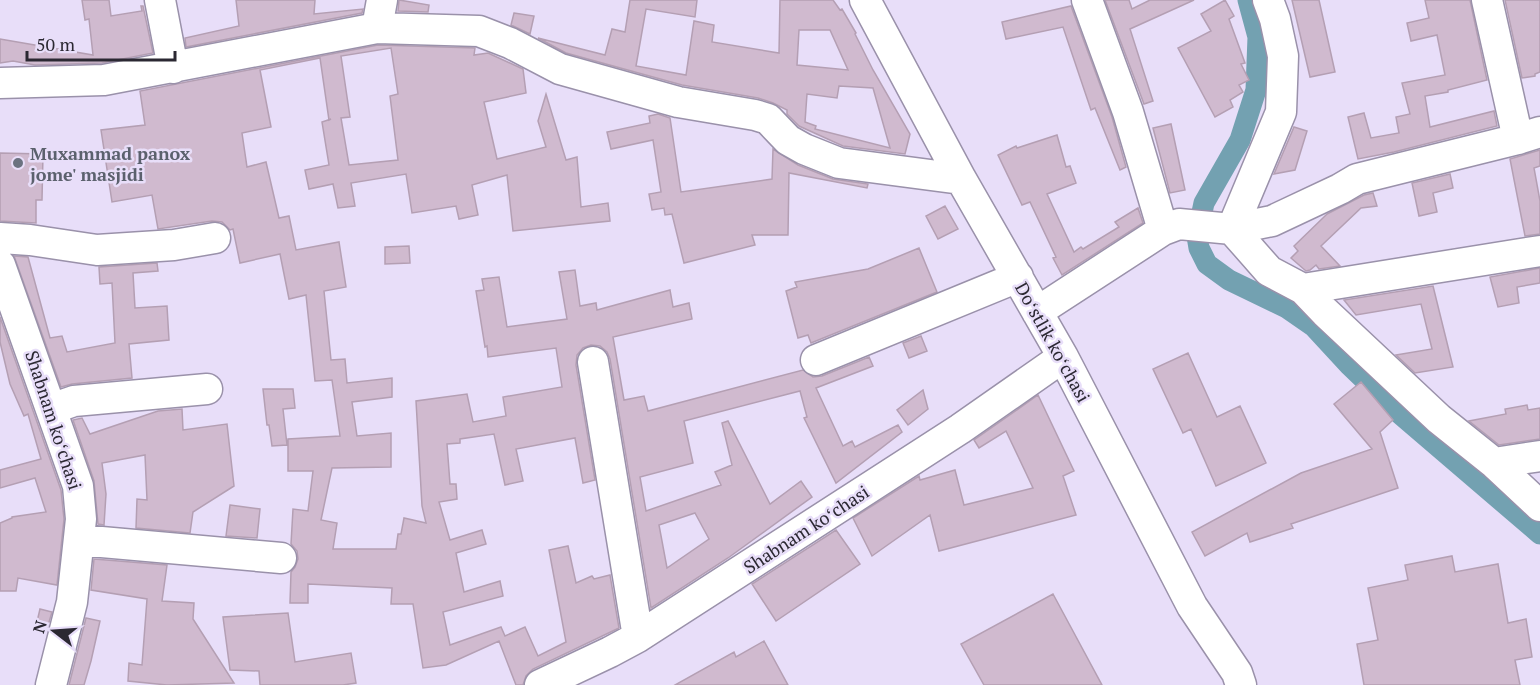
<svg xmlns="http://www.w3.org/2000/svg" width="1540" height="685" viewBox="0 0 1540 685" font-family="'PT Serif',serif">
<rect width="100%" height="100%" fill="#e8def9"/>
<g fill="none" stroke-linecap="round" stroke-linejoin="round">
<path stroke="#73a1b1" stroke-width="21" d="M1248,0L1258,37L1256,90L1240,140L1204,203L1197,236L1199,248L1207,264L1229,280L1287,308L1313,326L1349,365L1400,414L1540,534"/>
</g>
<path fill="#d0bacf" stroke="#b49fb3" stroke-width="1.5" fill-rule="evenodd" d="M82,0H109L111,16L142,11L141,6H143L153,53L102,63L35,65L13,61L0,63V39L93,55L89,19L85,20Z
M236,0H315L314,14L363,9L362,13L186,47L185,38L239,26Z
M399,0L429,5L428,12L398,11Z
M630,0H697L695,17L646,9L636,66L686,75L694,21L714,25L712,42L779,53L780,0H833L840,10L842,9L856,33L855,34L873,70L910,134L905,154L843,146L799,126L787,114V110L773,103L758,98L682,85L566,53L538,38L605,55L612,29L625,32ZM799,30H830L848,70L797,65ZM839,86L873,88L890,148L815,129L816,126L805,122L807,94L837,98Z
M1105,0H1129L1132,9L1150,0H1194L1130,29L1153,101L1144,104Z
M1225,0L1234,16L1229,19L1245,63L1241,64L1249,80L1239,85L1243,92L1230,100L1233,107L1215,117L1178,48L1211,31L1201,14Z
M1292,0H1319L1335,72L1310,77Z
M1425,0H1470L1487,80L1448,90V92L1425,96L1430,127L1494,111L1497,126L1394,152L1358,159L1348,117L1364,113L1371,138L1399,133L1396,117L1410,114L1402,83L1445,75L1437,35L1411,41L1407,23L1429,18Z
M1505,0H1540V72L1535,74V76L1522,78Z
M1071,6L1112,117L1126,167L1120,170L1095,108L1091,110L1063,27L1006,39L1002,22Z
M514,13L534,16L530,34L511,25Z
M378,45L475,48L474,55L488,53L523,69L526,93L484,102L497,159L546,147L538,121L546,94L566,160L577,157L581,207L608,203L610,221L513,231L507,175L472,185L478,215L459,219L456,206L412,213L406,174L351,183L355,206L338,208L333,184L309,189L305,170L329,165L322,122L331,119L329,120L320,58L260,70L271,127L242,133L247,167L266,162L279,218L289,216L296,250L339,242L346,287L324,291L331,360L345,359L347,383L392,378V397L352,402L357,436L391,433V467L332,468L321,520L337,523L333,549H396L398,534H401L404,518L426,523L422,506L416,401L467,394L473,422L506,416L503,397L562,387L556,348L488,357L487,346L485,347L476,291L484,290L482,279L499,277L507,327L567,319L559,272L575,270L580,306L596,303L597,310L670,290L673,307L689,303L692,319L613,337L624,400L644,396L648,411L803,370L813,377L822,376L869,357L873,366L816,388L843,446L852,441L855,447L898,425L902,432L836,483L804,418L807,417L800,391L684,421L693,463L640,477L646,511L721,485L715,472L732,465L722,423L728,421L770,504L801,481L812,497L728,558L651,608L610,359L607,352L600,346L591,345L583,348L577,355L576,365L595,480L583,483L575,438L516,449L523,481L505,485L494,434L460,439V443L447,444L450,484H456L457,499L439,502L450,540L482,530L486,544L456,553L464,592L500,581L503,596L443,612L450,645L501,627L505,636L525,627L538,656L566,642L549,550L568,546L576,583L592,576L594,579L610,575L619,628L533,669L526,676L523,685H516L499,641L446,665L423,668L413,604H391L392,588L308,584V603H290L291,572L295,567L298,559L297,551L291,544L293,509L308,511L313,471H288V439L340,436L332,380L315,381L306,295L289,299L280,254L240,263L233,229L230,230L222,222L212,221L158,229L152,195L112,202L101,130L145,125L140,91ZM391,48L398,94L390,96L398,160L349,165L341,118L350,117L341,56ZM695,513L709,539L667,568L659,525Z
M658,114L670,118L681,192L772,179L773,149L798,165L833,179L868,184L867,188L789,173L788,235H752L755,245L684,263L672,214L665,215L664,208L652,210L649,194L661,192L653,140L611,149L607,132L650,123L649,116Z
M1171,124L1185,190L1170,193L1153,128Z
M1294,127L1307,131L1295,170L1274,174Z
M1057,135L1066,167L1070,166L1076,183L1047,194L1074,252L1081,247L1083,249L1119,227L1115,222L1138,208L1143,223L1062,275L1053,258L1056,257L1030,202L1022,205L998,155L1016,146L1017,148Z
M1540,150V166L1534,168L1540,201V234L1525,236L1510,159Z
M0,153L43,154L42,200H36V223L0,221Z
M1450,174L1453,188L1433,193L1437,212L1419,216L1412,183Z
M1373,193L1377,206L1361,208L1321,246L1340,266L1319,269L1316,265L1310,270L1306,271L1291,258L1298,251L1294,246L1327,214L1364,195Z
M945,206L958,229L938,239L926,216Z
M409,246L410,263L385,264V247Z
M919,248L937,292L811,343L808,335L798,338L786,291L797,287L795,282L868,269Z
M14,256L28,257L50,338L62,336L67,352L115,343L112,283L100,284L99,267L157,263L158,271L133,273L135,308L167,306L169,340L129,344L132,378L72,384L61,387Z
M1540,268V283L1517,287L1519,303L1498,307L1490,277Z
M1433,286L1453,367L1415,373L1396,355L1432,349L1421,304L1356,315L1344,300Z
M0,317L61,490L64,519L57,585L18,578L16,591H0V523L12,518V517L46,512L35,478L0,488V470L41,459L28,414L24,416L10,384L0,342Z
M921,336L927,351L909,358L903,343Z
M1188,353L1217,417L1240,406L1266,463L1216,486L1191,429L1183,433L1153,369Z
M1361,382L1393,420L1380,432L1398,488L1291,524L1293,528L1250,542L1247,533L1205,556L1192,532L1301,473L1372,449L1334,404Z
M263,389H293L295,408L283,409L287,445L272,446L269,425H267Z
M923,390L928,409L908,425L897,410Z
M1038,395L1074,471L1063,476L1076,515L939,551L930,515L872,556L853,518L919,476L920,480L955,470L964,505L1033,488L1006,431L979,448L974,440Z
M1527,405L1528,410L1540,408V439L1499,445L1469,421L1506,414L1505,409Z
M182,409L183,430L227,424L234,486L193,512L190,533L136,528L137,499L147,500L145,455L102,463L106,494L104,525L98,524L94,481L73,420L82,418L90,434L158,411Z
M230,505L260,509L257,538L226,536Z
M836,530L860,564L776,621L752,584Z
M1452,556L1455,572L1498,564L1508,623L1526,619L1532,657L1515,660L1520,685H1364L1357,644L1378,640L1368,588L1408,580L1405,565Z
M94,559L167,565L162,601L194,603L193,619L234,683L167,685L128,681L129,663L142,665L147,599L91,590Z
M1053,594L1102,685H984L961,644Z
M40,609L52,612L47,629L36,626Z
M288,613L295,662L351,653L356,683L343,685H260L259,671L230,670L223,617Z
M86,618L100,621L91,661L84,685H69Z
M764,641L788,685H675L734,652L736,657Z"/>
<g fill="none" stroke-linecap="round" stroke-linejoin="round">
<g stroke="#9a91aa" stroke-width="33">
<path id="minor" d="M160,0L173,68
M865,0L961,179L1063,357L1192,606L1237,673L1241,685
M1087,0L1128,112L1163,230
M1487,0L1518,139
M377,28L382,0
M0,83L104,80L377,28L479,31L510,43L560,69L678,102L755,115L768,119L788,140L804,149L839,163L961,179
M1232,229L1269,271L1303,289L1325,312L1439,419L1494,463L1540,506
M1232,229L1281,112L1283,56L1275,19L1268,0
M0,238L30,240L97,250L174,245L215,238
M0,265L78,486L81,519L72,602L51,685
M1303,289L1540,251
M1037,312L1163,230L1179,224L1232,229L1272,221L1340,189L1357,179L1518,139L1540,132
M816,360L1018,277
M593,362L638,637
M51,409L74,401L207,389
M1494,463L1540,456
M79,540L281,558
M540,685L610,652L638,637L960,429L1063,357"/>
</g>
<use href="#minor" stroke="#fff" stroke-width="30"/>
</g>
<circle fill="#6b7280" stroke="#e8def9" stroke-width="2" cx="18" cy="163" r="6"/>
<g text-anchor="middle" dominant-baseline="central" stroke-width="5" stroke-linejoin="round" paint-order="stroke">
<g font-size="18" font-weight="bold" fill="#5b616d" stroke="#e8def9" text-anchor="start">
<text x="30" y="153">Muxammad panox<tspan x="30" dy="21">jome' masjidi</tspan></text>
</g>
<g font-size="18" fill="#2b2832" stroke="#e8def9">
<text transform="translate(1053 342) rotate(61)">Doʻstlik koʻchasi</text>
<text transform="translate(54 420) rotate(72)">Shabnam koʻchasi</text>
<text transform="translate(806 529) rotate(-33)">Shabnam koʻchasi</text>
</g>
</g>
<g transform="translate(54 631) rotate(287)" stroke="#e8def9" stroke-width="4.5" paint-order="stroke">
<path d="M0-4.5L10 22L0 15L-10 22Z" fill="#2b2832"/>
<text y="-9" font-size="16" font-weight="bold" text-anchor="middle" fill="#2b2832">N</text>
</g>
<path d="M27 51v9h148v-9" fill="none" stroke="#2b2832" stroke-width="3"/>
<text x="36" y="51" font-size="18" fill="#2b2832" stroke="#e8def9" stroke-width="4.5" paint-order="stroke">50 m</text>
</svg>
